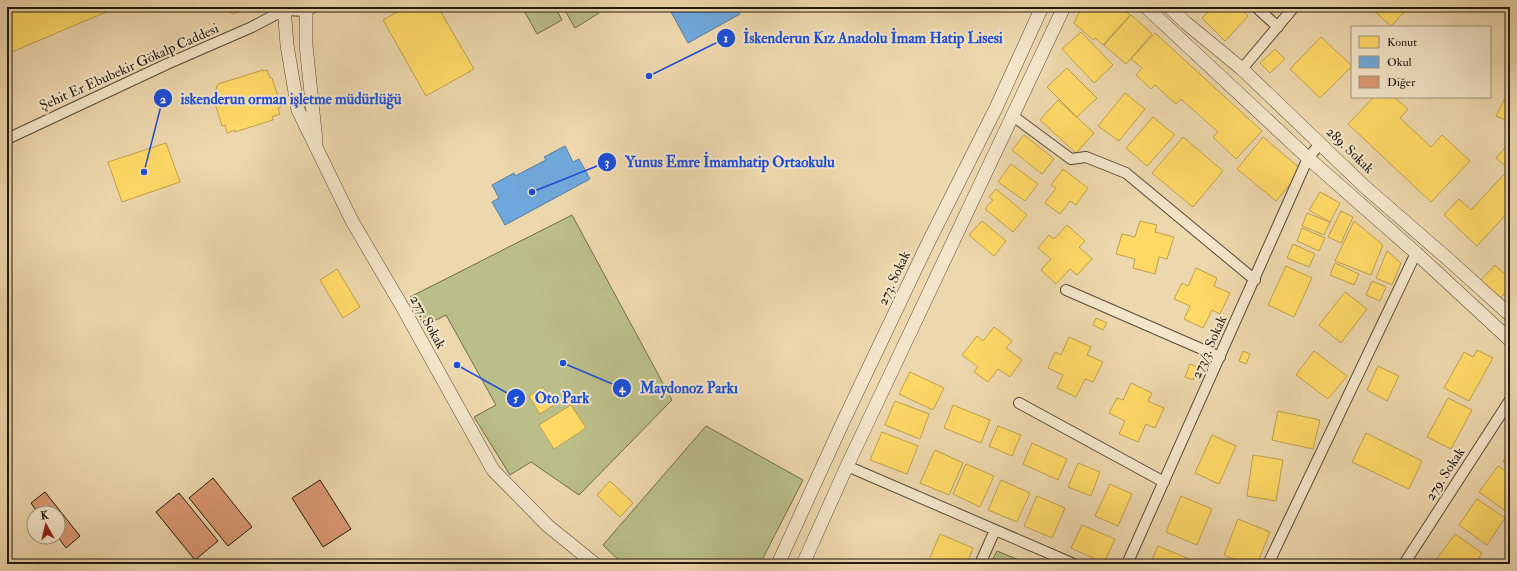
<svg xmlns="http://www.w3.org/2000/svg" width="1517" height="571" viewBox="0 0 1517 571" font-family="'IM FELL Double Pica',serif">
<rect width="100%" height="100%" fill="#edd7ac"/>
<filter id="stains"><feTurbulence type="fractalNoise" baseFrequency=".005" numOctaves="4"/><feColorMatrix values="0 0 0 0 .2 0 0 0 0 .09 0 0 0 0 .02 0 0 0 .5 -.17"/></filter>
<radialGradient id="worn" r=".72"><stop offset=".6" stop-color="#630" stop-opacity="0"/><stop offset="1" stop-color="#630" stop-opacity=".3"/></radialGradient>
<path fill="#babe88" stroke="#6e6c4c" d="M522,7H555L562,20L537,34Z
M563,7H596L599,13L575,28Z
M572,215L672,400L579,495L531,462L510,475L474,417L496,405L446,315L424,326L410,297Z
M706,426L803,480L760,564H623L603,545Z
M997,551L1029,564H990Z"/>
<path fill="#ffd966" stroke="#bda04c" d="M7,7H118L7,54Z
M229,7H250V8L232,14Z
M406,7H438L474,69L426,96L383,20Z
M1082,7H1121L1130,15L1103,45L1095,38L1093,40L1074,23Z
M1213,7H1239L1248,16L1225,41L1202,18Z
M1370,7H1409L1391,26Z
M1131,15L1152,34L1126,64L1104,45Z
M1081,32L1113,65L1094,83L1062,49Z
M1155,33L1262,131L1236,159L1213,137L1218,132L1181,99L1176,104L1155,85L1151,89L1136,75L1142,68L1131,59Z
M1321,37L1352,66L1320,98L1290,69Z
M1275,49L1285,59L1270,73L1260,63Z
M1067,68L1097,98L1077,117L1047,87Z
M263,70V71L267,70L270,78H272L281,107L278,108L280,114L272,117L273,120L235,132V130L227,133L225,125L222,126L213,97H216L215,92L218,84Z
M1510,88V122L1496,116Z
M1125,93L1145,109L1119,141L1098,126Z
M1374,97H1394L1408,109L1400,118L1431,147L1442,135L1470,161L1431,202L1348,124Z
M1058,100L1094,133L1076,153L1040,120Z
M1153,117L1175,135L1147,166L1126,148Z
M1024,135L1054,159L1042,174L1012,150Z
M1183,137L1223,171L1193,207L1152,173Z
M1263,137L1302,170L1276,201L1237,169Z
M1510,142V210L1477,246L1444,215L1459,199L1471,210L1509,169L1496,158Z
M166,143L180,182L122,202L108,162Z
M1011,164L1038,184L1025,201L998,182Z
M1063,169L1088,188L1076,205L1070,201L1060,214L1045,203L1056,188L1051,185Z
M996,189L1027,215L1013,232L985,209L993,200L989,197Z
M1320,192L1340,203L1330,222L1309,210Z
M1341,211L1353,217L1341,243L1328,237Z
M1307,213L1330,222L1324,235L1302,226Z
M982,221L1006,241L994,256L969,235Z
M1140,221L1157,225L1155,232L1174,237L1167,259L1159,257L1155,274L1133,268L1135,259L1116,254L1122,234L1135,237Z
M1354,221L1383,245L1371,275L1335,261Z
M1067,225L1085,241L1079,247L1092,259L1077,275L1070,269L1056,284L1041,270L1051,259L1038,248L1049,235L1054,239Z
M1302,228L1325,238L1319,251L1297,241Z
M1293,244L1315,254L1309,267L1287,258Z
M1387,251L1401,263L1392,285L1376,278Z
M1335,263L1359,274L1354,285L1330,275Z
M1495,265L1510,279V288L1500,298L1481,280Z
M1286,266L1312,278L1294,317L1268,305Z
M1196,268L1217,278L1214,286L1230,293L1220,314L1212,310L1203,328L1184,319L1190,306L1174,299L1182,283L1188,286Z
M337,269L360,307L343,318L320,280Z
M1372,281L1386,287L1380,301L1366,295Z
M1345,292L1367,309L1341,343L1319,325Z
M1096,318L1107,323L1103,330L1093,325Z
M994,327L1012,341L1006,348L1022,360L1010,377L998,369L988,382L974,372L978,367L962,355L977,336L983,341Z
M1069,337L1091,347L1087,355L1103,362L1093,382L1085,379L1076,397L1057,388L1063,375L1048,368L1055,352L1061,355Z
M1477,350L1493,358L1469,401L1444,388L1464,352L1473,357Z
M1243,351L1250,354L1246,364L1239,361Z
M1314,351L1347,376L1328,399L1296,375Z
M1190,364L1198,367L1193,380L1185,377Z
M1378,366L1399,376L1387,401L1367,390Z
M910,372L944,388L933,410L899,394Z
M1131,383L1152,393L1148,401L1164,408L1155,428L1146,424L1138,442L1119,434L1125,421L1109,413L1117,398L1123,400Z
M543,387L554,405L540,414L529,396Z
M1448,398L1472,410L1451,449L1427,437Z
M895,401L929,414L920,439L885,425Z
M571,405L586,428L554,449L539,425Z
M953,405L990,420L981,443L944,428Z
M1278,411L1320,420L1313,449L1272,440Z
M998,426L1021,435L1012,456L989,446Z
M882,432L918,446L907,474L870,460Z
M1366,433L1422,461L1409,489L1352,462Z
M1212,435L1236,446L1219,484L1195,473Z
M1032,443L1067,459L1058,480L1023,464Z
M935,450L963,463L949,495L920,483Z
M1510,451V466L1503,461Z
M1253,455L1283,460L1276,501L1247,496Z
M1078,463L1100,472L1091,496L1068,487Z
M966,464L994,476L980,507L953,494Z
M1498,466L1510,474V508L1507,512L1479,492Z
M1001,480L1030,493L1017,522L988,510Z
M610,481L633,503L620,517L597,495Z
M1110,484L1132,494L1118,526L1095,516Z
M1037,496L1065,508L1052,538L1024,526Z
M1181,496L1212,509L1197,545L1166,532Z
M1477,499L1505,518L1487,545L1459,525Z
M1238,519L1270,532L1257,564H1246L1224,555Z
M1082,525L1115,539L1104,563L1071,548Z
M940,534L973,548L967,564H939L929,560Z
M1455,534L1482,553L1475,564H1442L1436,560Z
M1158,546L1189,559L1187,564H1150Z
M1510,556V564H1504Z
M1299,560L1310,564H1298Z"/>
<path fill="#6fa8dc" stroke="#587d9f" d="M674,7H736L740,14L688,43L671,12L676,10Z
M565,146L573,162L579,159L590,179L505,225L492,202L499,198L492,185L514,173L515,176L546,160L544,157Z"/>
<path fill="#db9873" stroke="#221a10" d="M213,478L252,527L228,546L189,498Z
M320,480L351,529L323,547L292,498Z
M45,492L80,536L66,548L58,537V513H38L31,503Z
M179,493L218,541L195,560L156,512Z"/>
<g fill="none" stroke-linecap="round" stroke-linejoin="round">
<g stroke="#554937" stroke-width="12">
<path id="minor" d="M1256,7L1278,27
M1242,69L1294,7
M1013,116L1071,159L1086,157L1126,173L1255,280
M7,139L167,64L252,27L284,10L306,11L314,7
M1066,290L1220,357
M1019,403L1164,482
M847,466L1074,564
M980,564L995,530
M1127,564L1308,158L1320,144
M1268,564L1416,253
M1404,564L1510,400"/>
</g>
<g stroke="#554937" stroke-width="14">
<path id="tertiary" d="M284,7L287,45L298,110L352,221L403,308L493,470L548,526L595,564
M306,7V45L316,141
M1146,7L1308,158L1416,253L1510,340
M1169,7L1186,23L1242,69L1365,187L1449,260L1510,315
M778,564L842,424L928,243L996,108L1042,7
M803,564L847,466L1064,7"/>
</g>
<use href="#minor" stroke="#f3e5c9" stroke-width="10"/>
<use href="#tertiary" stroke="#f3e5c9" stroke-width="13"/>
</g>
<g text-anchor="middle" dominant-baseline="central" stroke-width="4" stroke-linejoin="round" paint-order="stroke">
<g font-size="14" fill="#221a10" stroke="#f3e5c9">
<text transform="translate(129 67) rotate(-24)">Şehit Er Ebubekir Gökalp Caddesi</text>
<text transform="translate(1350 150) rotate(44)">289. Sokak</text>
<text transform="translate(894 278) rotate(-65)">273. Sokak</text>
<text transform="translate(428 322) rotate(61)">277. Sokak</text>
<text transform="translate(1209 347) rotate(-66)">273/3. Sokak</text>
<text transform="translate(1445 474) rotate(-57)">279. Sokak</text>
</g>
</g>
<path fill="none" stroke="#1d4ed8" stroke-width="1.5" d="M649 76L726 38M144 172L163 98M532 192L607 162M563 363L622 388M457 365L516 398"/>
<g fill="#1d4ed8" stroke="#f3e5c9" stroke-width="1.5">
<circle cx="649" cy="76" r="4"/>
<circle cx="144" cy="172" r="4"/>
<circle cx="532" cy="192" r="4"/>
<circle cx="563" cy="363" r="4"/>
<circle cx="457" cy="365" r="4"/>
<circle cx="726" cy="38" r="10"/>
<circle cx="163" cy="98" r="10"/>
<circle cx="607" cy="162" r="10"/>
<circle cx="622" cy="388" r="10"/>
<circle cx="516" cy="398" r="10"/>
</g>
<g font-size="12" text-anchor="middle" font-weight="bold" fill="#fff">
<text x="726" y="42">1</text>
<text x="163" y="103">2</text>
<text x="607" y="166">3</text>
<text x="622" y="392">4</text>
<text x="516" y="402">5</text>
</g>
<g font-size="15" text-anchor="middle" font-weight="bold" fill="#1d4ed8" stroke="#f3e5c9" stroke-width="4" stroke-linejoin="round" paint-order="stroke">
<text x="873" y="43">İskenderun Kız Anadolu İmam Hatip Lisesi</text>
<text x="291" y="104">iskenderun orman işletme müdürlüğü</text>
<text x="730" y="167">Yunus Emre İmamhatip Ortaokulu</text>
<text x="689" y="393">Maydonoz Parkı</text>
<text x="562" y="403">Oto Park</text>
</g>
<rect width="1517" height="571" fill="none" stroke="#edd7ac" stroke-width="24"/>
<rect x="8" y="8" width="1501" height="555" fill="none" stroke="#221a10" stroke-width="2"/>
<rect x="12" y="12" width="1493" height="547" fill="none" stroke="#221a10"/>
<rect x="1351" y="26" width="140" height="72" fill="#f3e5c9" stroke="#9f947f"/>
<rect x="1359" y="36" width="20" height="12" fill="#ffd966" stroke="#9f947f"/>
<text x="1387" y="46" font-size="12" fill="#221a10">Konut</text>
<rect x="1359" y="56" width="20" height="12" fill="#6fa8dc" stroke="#9f947f"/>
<text x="1387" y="66" font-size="12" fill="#221a10">Okul</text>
<rect x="1359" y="76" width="20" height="12" fill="#db9873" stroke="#9f947f"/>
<text x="1387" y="86" font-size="12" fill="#221a10">Diğer</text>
<g transform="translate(46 525) rotate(352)"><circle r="19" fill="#f3e5c9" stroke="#9f947f"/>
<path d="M0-3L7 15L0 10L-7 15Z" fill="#8f2418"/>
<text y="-6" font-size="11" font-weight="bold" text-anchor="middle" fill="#221a10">K</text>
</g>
<rect width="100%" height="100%" filter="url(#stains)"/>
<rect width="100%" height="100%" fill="url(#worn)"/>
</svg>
